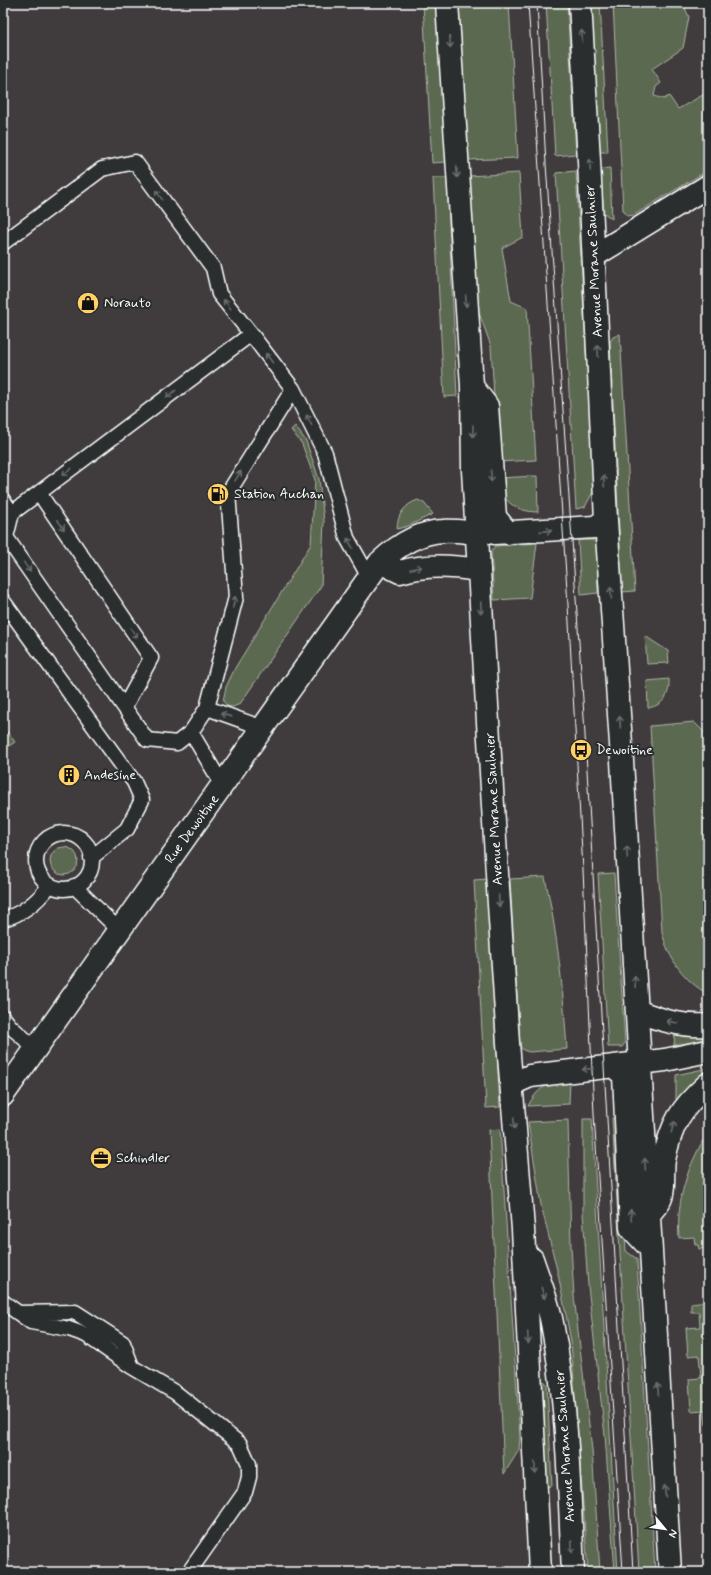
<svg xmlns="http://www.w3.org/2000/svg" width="711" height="1575" viewBox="0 0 711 1575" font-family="Mynerve,sans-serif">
<rect width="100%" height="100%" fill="#2a2d2e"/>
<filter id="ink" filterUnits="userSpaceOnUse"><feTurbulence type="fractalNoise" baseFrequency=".025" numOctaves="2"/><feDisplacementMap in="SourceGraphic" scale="8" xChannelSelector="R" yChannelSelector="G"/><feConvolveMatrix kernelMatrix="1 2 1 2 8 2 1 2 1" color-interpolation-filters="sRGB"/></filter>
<g filter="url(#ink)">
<path fill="#3f3b3c" d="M3,3H708V1572H3Z"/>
<path fill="#5c6951" stroke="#aeb4a8" d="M423,3H437L446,162L432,163Z
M459,3H509L518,158L468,160Z
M546,3H567L576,154L555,156Z
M591,3H600L608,152H600Z
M613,3H683L689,17L683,48L652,69L661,83L656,87L654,96L664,99L669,96L678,109L708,92V170L634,215L627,216L623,210Z
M610,168L612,219L604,213L600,169Z
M576,171L594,490L585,507L576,509L556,173Z
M519,173L523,237L502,248L511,301L527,308L536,460L498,462L491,346L478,310L469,176Z
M433,178H447L457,396L444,397Z
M620,334L635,591L622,592L610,342L613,337Z
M295,426L306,441L319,479L324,521L321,586L240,704L233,707L227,706L223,701L226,687L235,668L311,544L315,480L302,444L291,430Z
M537,476L538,512C516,512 499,500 498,478Z
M418,500L424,503L433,514L408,526L397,529C397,515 405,504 418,500Z
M578,540H593L597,545L598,593L581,595Z
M537,543L530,598L494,600L491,551L495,546Z
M645,636L668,651L669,663L647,664Z
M669,679C670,695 664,705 648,708L647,681Z
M694,722L708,736V994C684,981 668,958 662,932L650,726Z
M3,726L15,742L6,748L3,745Z
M50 861a14 14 0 1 1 28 0a14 14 0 1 1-28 0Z
M614,873L625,1043L622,1047H608L598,874Z
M545,877C558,936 563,989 567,1049L529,1052L523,1050L520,1046L510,879Z
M487,879L500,1107L486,1108L474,880Z
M675,1032L704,1034V1036L700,1041L674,1045Z
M708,1068V1076L676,1102V1075Z
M570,1080L569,1104L528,1106C540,1084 547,1085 570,1080Z
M618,1117L626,1251L637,1259L655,1572H639L612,1118Z
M583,1119H592L618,1572H615L605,1436L588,1286L583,1213Z
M568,1120L571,1246L574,1296L592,1450L600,1572H588L571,1341L558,1274L541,1205L528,1122Z
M500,1129L520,1437L519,1450L504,1474L489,1130Z
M708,1132V1248L699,1249L698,1245H695L694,1237L679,1238C676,1199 688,1165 708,1132Z
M708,1301V1425H706L704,1410L691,1411L689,1379L701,1378L699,1355L688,1356L686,1328L700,1327L699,1312H691V1303Z
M544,1381L547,1384L552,1486L546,1487L541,1383Z"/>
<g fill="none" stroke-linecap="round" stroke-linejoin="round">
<g stroke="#fff" stroke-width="17">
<path id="lane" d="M3,243L102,169L135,162L213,268L219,294L251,334
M39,493L151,658L125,706
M3,500L12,513
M3,601L134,782L142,800L127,829L91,858
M263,728L207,708L236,597L228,493L293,389
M191,732L207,708
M223,786L191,732L177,743L147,740L6,537L12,513L251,334L293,389L325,453L347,538L369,577
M36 861a28 28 0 1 1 56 0a28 28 0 1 1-56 0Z
M74,886L119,930
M3,919C23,914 38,901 50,885
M3,1017L10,1026L36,1049
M3,1302L31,1322L69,1329L86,1335L132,1367L176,1393L240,1444L249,1464V1477L245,1492L189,1572
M18,1313L75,1312L123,1343L132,1367"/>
</g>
<g stroke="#fff" stroke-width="25">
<path id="street" d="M594,256L708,186
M380,562L400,572C427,564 452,566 479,570
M3,1095L380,562C397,546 419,532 443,531C453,530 466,532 477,533"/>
</g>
<g stroke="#fff" stroke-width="25">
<path id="secondary" d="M447,3L472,386L473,470L497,873L508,1043L523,1229L540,1572
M580,3L589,161L606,520L621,744L670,1572
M474,389L487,406L495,517L508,533
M494,533L595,527L606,520
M637,1011C660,1020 683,1027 708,1025
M613,1066L624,1075L631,1228L649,1247
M512,1084L530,1076L665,1060L708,1051
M651,1212C654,1208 658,1204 660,1200C665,1190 662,1171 664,1160C671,1124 681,1108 708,1084
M532,1259C539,1280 548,1302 552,1323C568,1405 569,1489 573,1572"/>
</g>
<use href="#lane" stroke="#2a2d2e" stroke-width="14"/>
<use href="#street" stroke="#2a2d2e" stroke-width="22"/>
<use href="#secondary" stroke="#2a2d2e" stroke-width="22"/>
<path stroke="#fff" stroke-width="1" d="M528,3L568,605L583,870L594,1114L623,1572
M537,3L546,164L583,700L633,1572"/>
</g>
<defs><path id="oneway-shaft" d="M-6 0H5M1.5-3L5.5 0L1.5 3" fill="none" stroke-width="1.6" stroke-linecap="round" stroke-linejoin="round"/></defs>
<g stroke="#6a6c6d">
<use href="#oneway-shaft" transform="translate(582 36) rotate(-94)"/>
<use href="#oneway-shaft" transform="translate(450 42) rotate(87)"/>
<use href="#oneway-shaft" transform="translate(590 165) rotate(-93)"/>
<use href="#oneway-shaft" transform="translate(457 172) rotate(86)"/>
<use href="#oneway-shaft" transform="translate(159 195) rotate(-126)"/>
<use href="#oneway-shaft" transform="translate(466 301) rotate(86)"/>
<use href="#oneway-shaft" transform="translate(227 304) rotate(-129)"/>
<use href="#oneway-shaft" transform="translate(598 351) rotate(-93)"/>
<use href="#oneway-shaft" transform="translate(269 358) rotate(-127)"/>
<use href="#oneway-shaft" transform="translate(171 394) rotate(143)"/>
<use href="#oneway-shaft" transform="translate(309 420) rotate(-117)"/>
<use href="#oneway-shaft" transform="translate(473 431) rotate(89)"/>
<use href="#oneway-shaft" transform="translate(67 472) rotate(143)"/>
<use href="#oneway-shaft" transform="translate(238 476) rotate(-58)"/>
<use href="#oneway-shaft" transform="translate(491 476) rotate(86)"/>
<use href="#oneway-shaft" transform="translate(604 481) rotate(-93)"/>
<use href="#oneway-shaft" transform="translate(61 525) rotate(56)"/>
<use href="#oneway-shaft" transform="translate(546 531) rotate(-4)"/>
<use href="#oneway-shaft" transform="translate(350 543) rotate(-119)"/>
<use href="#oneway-shaft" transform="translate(27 567) rotate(55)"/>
<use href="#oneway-shaft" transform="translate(416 568) rotate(-12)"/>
<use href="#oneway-shaft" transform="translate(611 593) rotate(-94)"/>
<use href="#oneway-shaft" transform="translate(234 602) rotate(-78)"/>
<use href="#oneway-shaft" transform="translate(481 608) rotate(87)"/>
<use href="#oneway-shaft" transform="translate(134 633) rotate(56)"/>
<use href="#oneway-shaft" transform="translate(226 715) rotate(-161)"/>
<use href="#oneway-shaft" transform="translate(620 722) rotate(-94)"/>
<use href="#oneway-shaft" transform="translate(627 852) rotate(-93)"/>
<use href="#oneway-shaft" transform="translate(499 901) rotate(86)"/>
<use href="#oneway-shaft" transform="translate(635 982) rotate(-93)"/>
<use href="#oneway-shaft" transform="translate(672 1022) rotate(-170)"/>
<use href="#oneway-shaft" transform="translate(588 1069) rotate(174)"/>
<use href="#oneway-shaft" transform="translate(514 1123) rotate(86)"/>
<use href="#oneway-shaft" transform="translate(673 1127) rotate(-72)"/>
<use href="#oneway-shaft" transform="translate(645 1164) rotate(-93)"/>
<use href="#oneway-shaft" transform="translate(631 1215) rotate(-93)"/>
<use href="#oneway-shaft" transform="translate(543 1293) rotate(73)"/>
<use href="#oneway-shaft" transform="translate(528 1338) rotate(87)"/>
<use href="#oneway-shaft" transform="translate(658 1389) rotate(-94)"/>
<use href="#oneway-shaft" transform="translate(535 1468) rotate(87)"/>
<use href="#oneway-shaft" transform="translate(665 1491) rotate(-94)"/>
<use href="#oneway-shaft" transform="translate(572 1547) rotate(87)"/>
</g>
</g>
<defs>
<g id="shop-disc" transform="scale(1.15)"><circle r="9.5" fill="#ffd166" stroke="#2a2d2e"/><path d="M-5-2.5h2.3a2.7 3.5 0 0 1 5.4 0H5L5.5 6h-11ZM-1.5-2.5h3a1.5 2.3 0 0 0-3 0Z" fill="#111"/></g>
<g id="fuel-disc" transform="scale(1.15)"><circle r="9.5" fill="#ffd166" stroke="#2a2d2e"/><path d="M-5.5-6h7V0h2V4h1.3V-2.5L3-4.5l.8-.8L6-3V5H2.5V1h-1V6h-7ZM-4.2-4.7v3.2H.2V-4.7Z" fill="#111"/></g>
<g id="bus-disc" transform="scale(1.15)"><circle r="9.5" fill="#ffd166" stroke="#2a2d2e"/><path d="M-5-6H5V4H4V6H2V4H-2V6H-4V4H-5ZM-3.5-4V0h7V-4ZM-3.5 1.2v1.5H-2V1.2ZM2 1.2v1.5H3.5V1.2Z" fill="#111"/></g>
<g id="building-disc" transform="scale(1.15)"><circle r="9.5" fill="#ffd166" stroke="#2a2d2e"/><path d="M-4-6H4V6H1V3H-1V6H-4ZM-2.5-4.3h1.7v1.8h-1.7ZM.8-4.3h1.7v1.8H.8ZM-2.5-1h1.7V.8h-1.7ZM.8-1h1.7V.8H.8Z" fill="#111"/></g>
<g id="office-disc" transform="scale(1.15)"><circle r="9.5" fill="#ffd166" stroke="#2a2d2e"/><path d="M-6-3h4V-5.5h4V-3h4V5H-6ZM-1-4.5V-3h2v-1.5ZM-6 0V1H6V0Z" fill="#111"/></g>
</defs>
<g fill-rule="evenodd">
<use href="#shop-disc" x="88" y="303"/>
<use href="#fuel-disc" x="218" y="494"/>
<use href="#bus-disc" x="581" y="750"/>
<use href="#building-disc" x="69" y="775"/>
<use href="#office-disc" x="101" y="1158"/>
</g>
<g text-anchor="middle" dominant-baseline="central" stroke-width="4" stroke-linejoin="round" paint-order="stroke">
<g font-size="14" fill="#fff" stroke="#2a2d2e">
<text transform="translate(594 261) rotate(-93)">Avenue Morane Saulnier</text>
<text transform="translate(494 809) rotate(-93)">Avenue Morane Saulnier</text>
<text transform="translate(192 829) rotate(-54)">Rue Dewoitine</text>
<text transform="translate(565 1446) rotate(-94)">Avenue Morane Saulnier</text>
</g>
<g font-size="14" fill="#fff" stroke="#2a2d2e" text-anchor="start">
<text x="104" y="303">Norauto</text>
<text x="234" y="494">Station Auchan</text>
<text x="596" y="750">Dewoitine</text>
<text x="84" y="775">Andesine</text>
<text x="116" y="1158">Schindler</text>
</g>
</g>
<rect width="711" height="1575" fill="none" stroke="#2a2d2e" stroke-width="16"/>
<rect x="8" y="8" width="695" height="1559" fill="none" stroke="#fff" stroke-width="1.5" filter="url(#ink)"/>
<g transform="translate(665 1529) rotate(119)" stroke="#2a2d2e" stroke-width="3" paint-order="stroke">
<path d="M0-3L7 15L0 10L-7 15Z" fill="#ffffff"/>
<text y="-6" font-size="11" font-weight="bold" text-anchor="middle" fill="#ffffff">N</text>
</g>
</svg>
